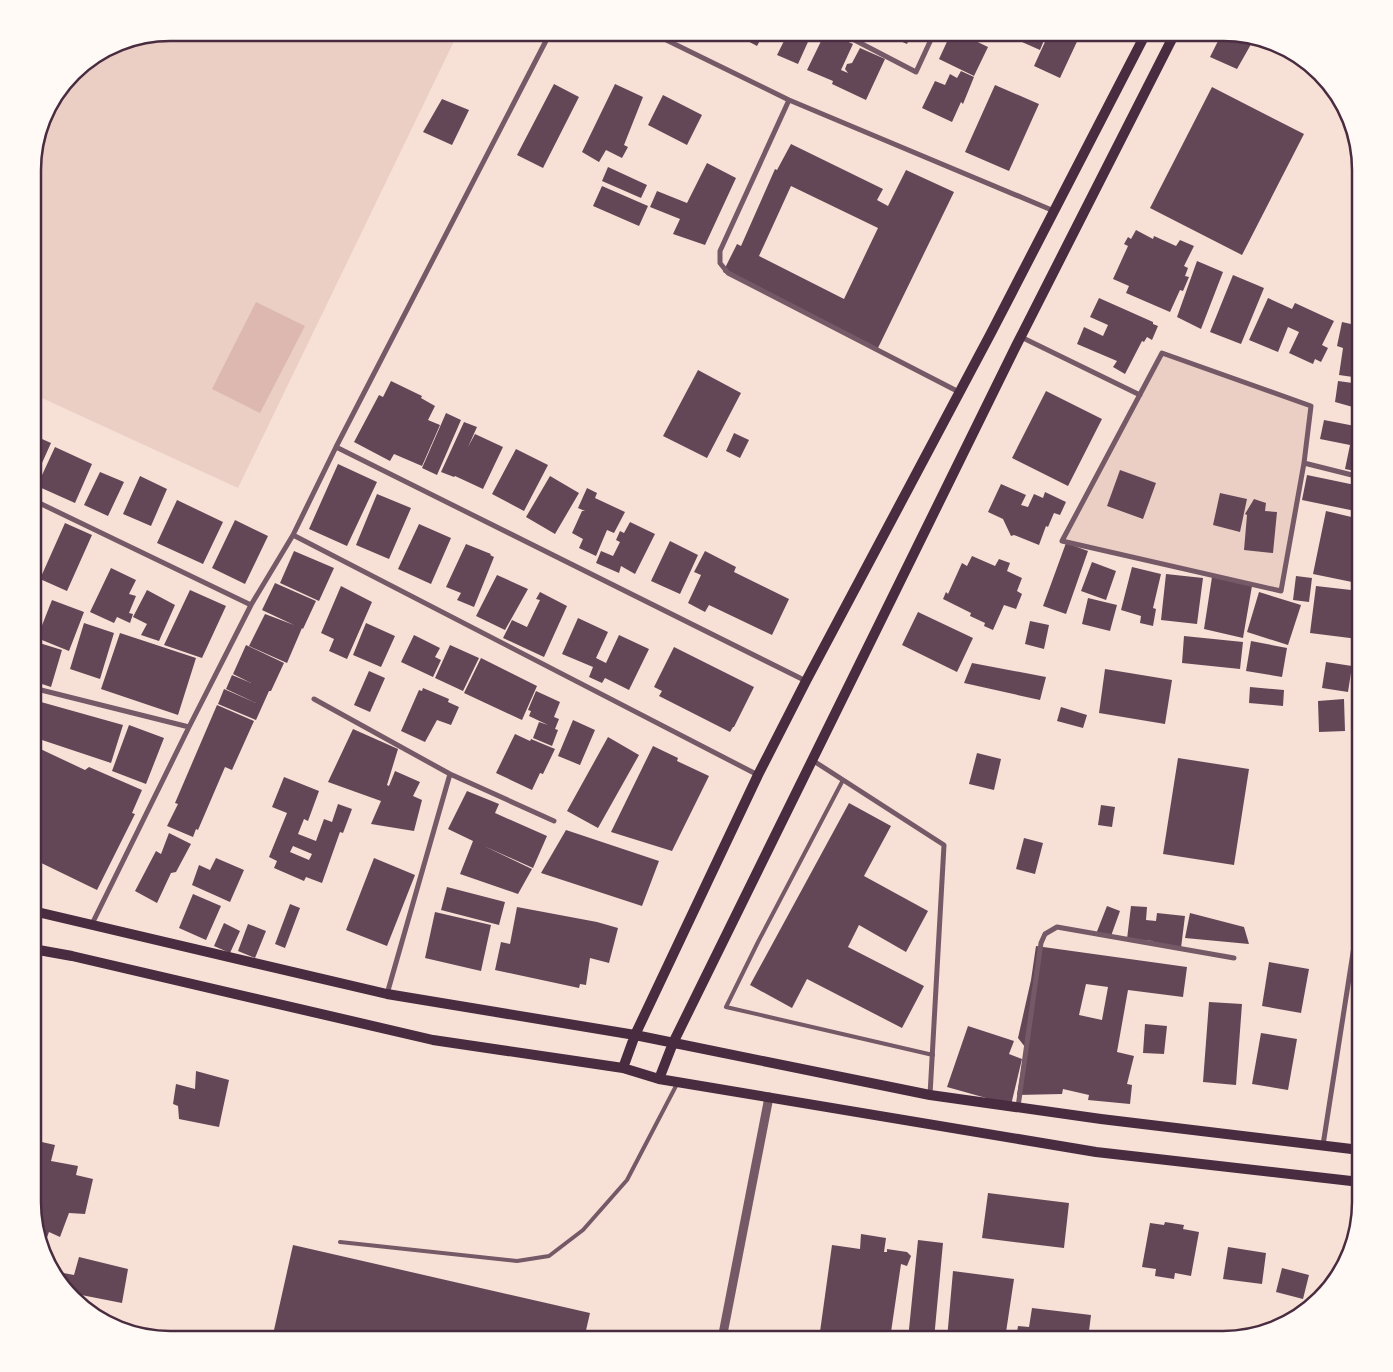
<svg xmlns="http://www.w3.org/2000/svg" width="1393" height="1372" viewBox="0 0 1393 1372" font-family="Karla,sans-serif">
<rect width="100%" height="100%" fill="#f7e1d7"/>
<path fill="#ebcfc5" d="M170,33H458L238,488L33,394V161L47,110L79,67L118,43Z
M1162,353L1311,406L1281,591L1062,541Z"/>
<path fill="#dcb8b0" d="M256,302L305,326L260,413L212,389Z"/>
<path fill="#644757" fill-rule="evenodd" d="M732,33H764L757,46L740,37L739,39L731,36Z
M788,33H812L798,64L777,55Z
M825,33H829L853,44L841,70L848,73L845,69L847,64L852,63L860,48L885,59L866,100L832,84L833,81L807,70Z
M882,33H912L907,44Z
M951,33H959L988,47L974,76L939,59Z
M967,33H993L988,42Z
M1027,33H1047L1040,50L1022,42Z
M1049,33H1081L1060,78L1034,66Z
M1222,33H1232L1254,39L1237,69L1210,57Z
M961,71L974,77L963,104L961,102L952,122L922,108L935,81L945,85L950,74L957,78Z
M554,84L579,97L543,168L517,155Z
M615,84L643,97L624,145L628,147L622,158L606,150L599,162L582,152Z
M995,85L1039,104L1009,171L965,152Z
M1212,87L1304,134L1242,255L1150,208Z
M663,95L702,115L687,145L648,125Z
M442,99L469,110L452,145L423,132Z
M791,144L883,189L877,200L888,206L906,170L954,192L877,350L723,272L737,244L741,246L775,169L777,170ZM791,186L878,228L844,299L759,256Z
M707,163L736,178L705,245L673,234L680,219L650,207L657,191L687,203Z
M608,167L647,185L641,198L602,181Z
M602,186L648,206L639,226L593,206Z
M1136,230L1153,239L1154,236L1176,246L1180,240L1194,246L1184,266L1188,268L1185,276L1189,277L1183,291L1180,290L1170,312L1126,293L1129,286L1113,279L1128,246L1124,244L1128,237L1131,239Z
M1197,261L1223,272L1201,329L1177,317Z
M1233,275L1264,288L1241,344L1210,332Z
M1099,298L1153,322V324L1158,326L1152,340L1147,337L1144,342L1142,341L1125,374L1113,367L1117,361L1077,344L1084,327L1103,336L1108,325L1090,317Z
M1268,298L1292,309L1295,303L1334,321L1322,345L1328,348L1321,362L1315,359L1313,364L1289,353L1299,332L1288,327L1278,352L1249,340Z
M1342,322L1360,326V378L1339,375L1343,348L1337,346Z
M698,370L741,393L707,458L663,436Z
M391,381L422,396L421,398L435,406L428,420L440,425L422,466L394,454L390,461L354,442L379,395L383,397Z
M1338,381L1360,384V409L1335,402Z
M1046,391L1102,419L1068,486L1012,458Z
M446,413L461,420L437,475L422,468Z
M1324,420L1360,427V472L1345,469L1350,445L1320,439Z
M464,422L477,427L468,447L475,434L503,447L483,489L455,476L454,477L441,472Z
M734,433L749,440L740,458L726,451Z
M33,435L51,443L33,483Z
M55,447L92,464L75,503L37,486Z
M516,449L548,465L524,511L492,494Z
M338,464L377,482L347,546L309,529Z
M1120,470L1156,483L1143,519L1107,506Z
M100,472L124,482L108,516L84,505Z
M1307,475L1360,486V512L1302,500Z
M140,476L167,489L151,526L123,514Z
M550,476L579,493L555,534L526,517Z
M1001,484L1026,495L1021,505L1028,507L1034,494L1043,498L1045,492L1066,502L1060,515L1054,513L1048,527L1046,526L1039,545L1014,535L1011,536L1003,519L988,512Z
M587,488L597,493L595,498L625,512L614,533L607,530L596,556L579,548L583,539L572,533L582,511H585L578,508Z
M1220,493L1247,499L1240,532L1213,525Z
M377,494L411,508L389,559L356,545Z
M1254,499L1266,503L1265,511L1277,512L1273,553L1244,550L1247,515L1245,514Z
M177,500L223,522L203,564L157,543Z
M1326,511L1360,519V542L1352,582L1313,574Z
M235,520L268,536L245,584L212,568Z
M630,522L655,534L635,574L621,566L619,573L596,563L601,551L613,556L620,542L616,540L620,531L624,533Z
M65,523L92,535L67,591L40,579Z
M419,524L451,538L431,584L398,569Z
M670,541L698,555L680,594L651,581Z
M1066,543L1088,551L1066,614L1043,606Z
M466,544L491,554L490,555L494,557L474,607L457,600L461,593L446,587Z
M294,551L334,568L319,601L280,583Z
M705,551L736,567L734,572L789,599L772,635L709,605L705,612L688,603L701,575L694,572Z
M972,556L995,566L999,559L1010,563L1007,571L1022,578L1017,591L1022,594L1016,609L1004,605L993,630L984,626L985,623L970,616L971,613L943,599L946,592L948,594L962,563L967,566Z
M1092,562L1116,571L1106,600L1081,591Z
M1132,567L1161,574L1153,608L1156,609L1153,626L1140,623L1141,616L1121,610Z
M111,568L136,580L129,594L136,596L129,613L133,614L130,623L117,617L114,623L90,612Z
M1166,574L1203,578L1197,624L1161,620Z
M497,575L528,589L505,630L476,616Z
M1296,576L1312,578L1309,602L1293,600Z
M1212,577L1252,586L1243,638L1204,629Z
M275,583L316,601L303,629L302,628L287,663L249,646L265,614L294,625L262,610Z
M341,586L372,602L347,659L329,651L334,639L321,633Z
M1316,586L1360,591V618L1358,639L1310,633Z
M147,590L175,605L159,641L141,635L147,624L133,617Z
M190,590L226,606L202,658L164,645Z
M540,592L567,606L544,657L503,638L512,620L527,627L540,600L536,599Z
M1259,592L1301,605L1288,645L1247,632Z
M1088,598L1117,605L1110,631L1082,624Z
M52,600L84,612L69,651L37,638Z
M918,612L973,638L957,672L902,645Z
M578,618L608,632L596,658L606,663L619,635L649,649L629,690L605,678L602,683L589,677L593,667L562,654Z
M1030,621L1049,625L1044,649L1025,644Z
M84,623L114,633L100,679L70,669Z
M366,623L395,636L381,667L353,655Z
M120,633L196,658L178,715L101,689Z
M414,635L440,648L435,657L441,660L433,677L401,662Z
M1184,636L1243,642L1240,669L1182,663Z
M33,641L62,650L51,687L33,681Z
M1251,641L1287,648L1282,677L1246,671Z
M246,645L284,663L271,691H269L256,720L218,704L224,689L256,703L226,689L232,675L251,683L233,674Z
M450,645L479,658L463,691L435,678Z
M674,647L754,687L734,727H733L730,732L659,696L662,691L654,687Z
M481,658L537,686L522,720L464,693Z
M1326,662L1352,666L1348,692L1322,688Z
M972,663L1046,677L1040,700L964,683Z
M1105,669L1172,680L1165,724L1099,713Z
M369,671L385,678L370,712L354,705Z
M1250,687L1284,690L1283,706L1249,703Z
M423,688L449,699L448,702L459,707L451,725L437,720L425,742L401,731L419,690L422,691Z
M536,691L560,702L554,717L559,719L555,729L558,730L552,746L533,738L539,722L548,725L529,716L531,711L528,710Z
M1344,699L1345,731L1319,732L1318,701Z
M41,702L123,725L111,763L33,737V730Z
M217,705L254,721L232,770L225,767L198,830L196,829L193,837L167,826L178,804L175,803Z
M1061,707L1087,715L1083,728L1057,721Z
M573,720L595,730L580,765L558,756Z
M129,725L164,738L146,784L112,771Z
M353,729L398,749L387,785L389,786L395,771L420,782L413,796L422,800L414,831L371,824L381,801L328,782Z
M515,734L530,741L531,739L555,749L543,774L540,773L532,790L496,773Z
M608,737L639,755L598,828L567,811Z
M34,746L85,770L89,767L142,790L132,813L135,814L97,890L33,859Z
M653,746L678,758L677,761L709,776L672,851L611,832Z
M977,753L1001,759L994,790L969,784Z
M1178,758L1249,769L1234,865L1163,854Z
M284,777L319,791L308,821L304,819L298,834L316,841L324,819L332,822L338,804L352,809L343,833L340,832L322,883L306,877L304,881L274,868L277,861L269,857L287,813L272,807ZM293,846L312,854L309,860L290,852Z
M467,791L499,804L495,813L547,836L533,868L484,846L532,869L518,894L460,874L473,841L448,829Z
M849,803L891,826L864,876L928,911L906,952L859,925L848,947L924,986L902,1028L807,979L792,1008L750,985Z
M1101,805L1115,807L1112,827L1098,825Z
M566,830L659,861L642,906L541,873Z
M169,833L191,844L176,872L171,873L157,903L135,891L156,851L161,854Z
M1024,838L1043,843L1035,874L1016,869Z
M216,858L244,870L230,902L192,885L199,865L210,870Z
M374,858L415,875L387,946L346,930Z
M447,887L505,902L499,925L441,910Z
M193,894L221,906L206,940L179,928Z
M290,904L300,908L285,948L275,944Z
M1107,906L1120,911L1111,936L1096,934Z
M1131,906L1147,907L1146,920L1156,921L1157,913L1185,916L1181,948L1152,944L1153,941L1127,939Z
M517,907L597,922L618,928L609,963L590,958L586,985L580,984L579,988L495,970L501,942L510,944Z
M435,912L491,925L481,971L425,958Z
M1190,913L1244,927L1249,944L1185,938Z
M224,923L240,931L230,953L214,946Z
M248,924L266,931L255,958L238,951Z
M1036,946L1187,967L1183,997L1128,990L1117,1052L1134,1056L1127,1084L1132,1085L1130,1104L1088,1100L1089,1095L1063,1089L1062,1094L1017,1095L1025,1047L1018,1038L1031,980ZM1086,984L1108,987L1102,1020L1079,1015Z
M1269,962L1309,969L1301,1013L1262,1006Z
M1209,1002L1242,1004L1236,1085L1203,1082Z
M1145,1024L1167,1026L1164,1054L1143,1053Z
M968,1026L1014,1041L1009,1054L1022,1059L1011,1105L947,1087Z
M1261,1033L1297,1039L1288,1090L1252,1084Z
M196,1071L229,1080L219,1127L179,1119L178,1106L173,1104L176,1084L195,1089Z
M33,1140L55,1145L51,1161L78,1166L76,1175L93,1179L85,1214L69,1213L60,1237L49,1232L44,1246H41L33,1202Z
M988,1193L1069,1203L1064,1248L982,1238Z
M1165,1222L1184,1225L1183,1229L1199,1232L1191,1276L1175,1273L1174,1279L1155,1276L1156,1269L1142,1267L1150,1223L1164,1225Z
M861,1234L886,1238L884,1252H887V1249L907,1252L911,1256L907,1266L901,1264L890,1339H819L832,1245L860,1249Z
M918,1240L943,1243L934,1339H908Z
M293,1245L590,1313L584,1339H272Z
M1228,1247L1266,1253L1262,1284L1223,1279Z
M79,1257L128,1269L122,1303L66,1292L53,1271L74,1275Z
M1282,1268L1309,1275L1303,1299L1276,1292Z
M953,1271L1014,1279L1005,1339H947Z
M1032,1308L1091,1315L1089,1331L1102,1332L1100,1339H1016L1018,1326L1029,1327Z"/>
<g fill="none" stroke-linecap="round" stroke-linejoin="round">
<path stroke="#755966" stroke-width="4" d="M843,780L758,942L726,1007L933,1055
M340,1242L517,1261L549,1256L583,1230L627,1180L677,1084"/>
<path stroke="#755966" stroke-width="5" d="M652,33L789,100L1054,211
M841,33L916,72L934,33
M789,100L720,251V263L728,273L959,392
M1021,337L1140,395
M1162,353L1311,406L1304,463L1281,591L1062,541Z
M336,447L806,681
M1304,463L1360,477
M33,500L251,605
M293,535L758,775
M33,688L189,727
M314,699L450,774L554,821
M812,760L944,845L930,1095
M92,924L189,727L251,605L293,535L336,447L550,33
M387,994L450,774
M1018,1107L1041,943L1045,934L1057,927L1234,958
M1323,1145L1360,908"/>
<path stroke="#755966" stroke-width="9" d="M722,1339L769,1097"/>
<path stroke="#4a2c40" stroke-width="10" d="M33,911L387,994L635,1035L930,1095L1101,1119L1360,1150
M33,949L72,956L433,1040L623,1068L659,1079L1096,1152L1360,1182
M623,1068L635,1035L758,775L806,681L991,333L1146,33
M659,1079L673,1043L1016,346L1175,33"/>
</g>
<path d="M0 0H1393V1372H0ZM170 41H1223A129 129 0 0 1 1352 170V1202A129 129 0 0 1 1223 1331H170A129 129 0 0 1 41 1202V170A129 129 0 0 1 170 41Z" fill="#fffaf5" fill-rule="evenodd"/>
<path fill="none" stroke="#4a2c40" stroke-width="2.5" d="M170 41H1223A129 129 0 0 1 1352 170V1202A129 129 0 0 1 1223 1331H170A129 129 0 0 1 41 1202V170A129 129 0 0 1 170 41Z"/>
</svg>
